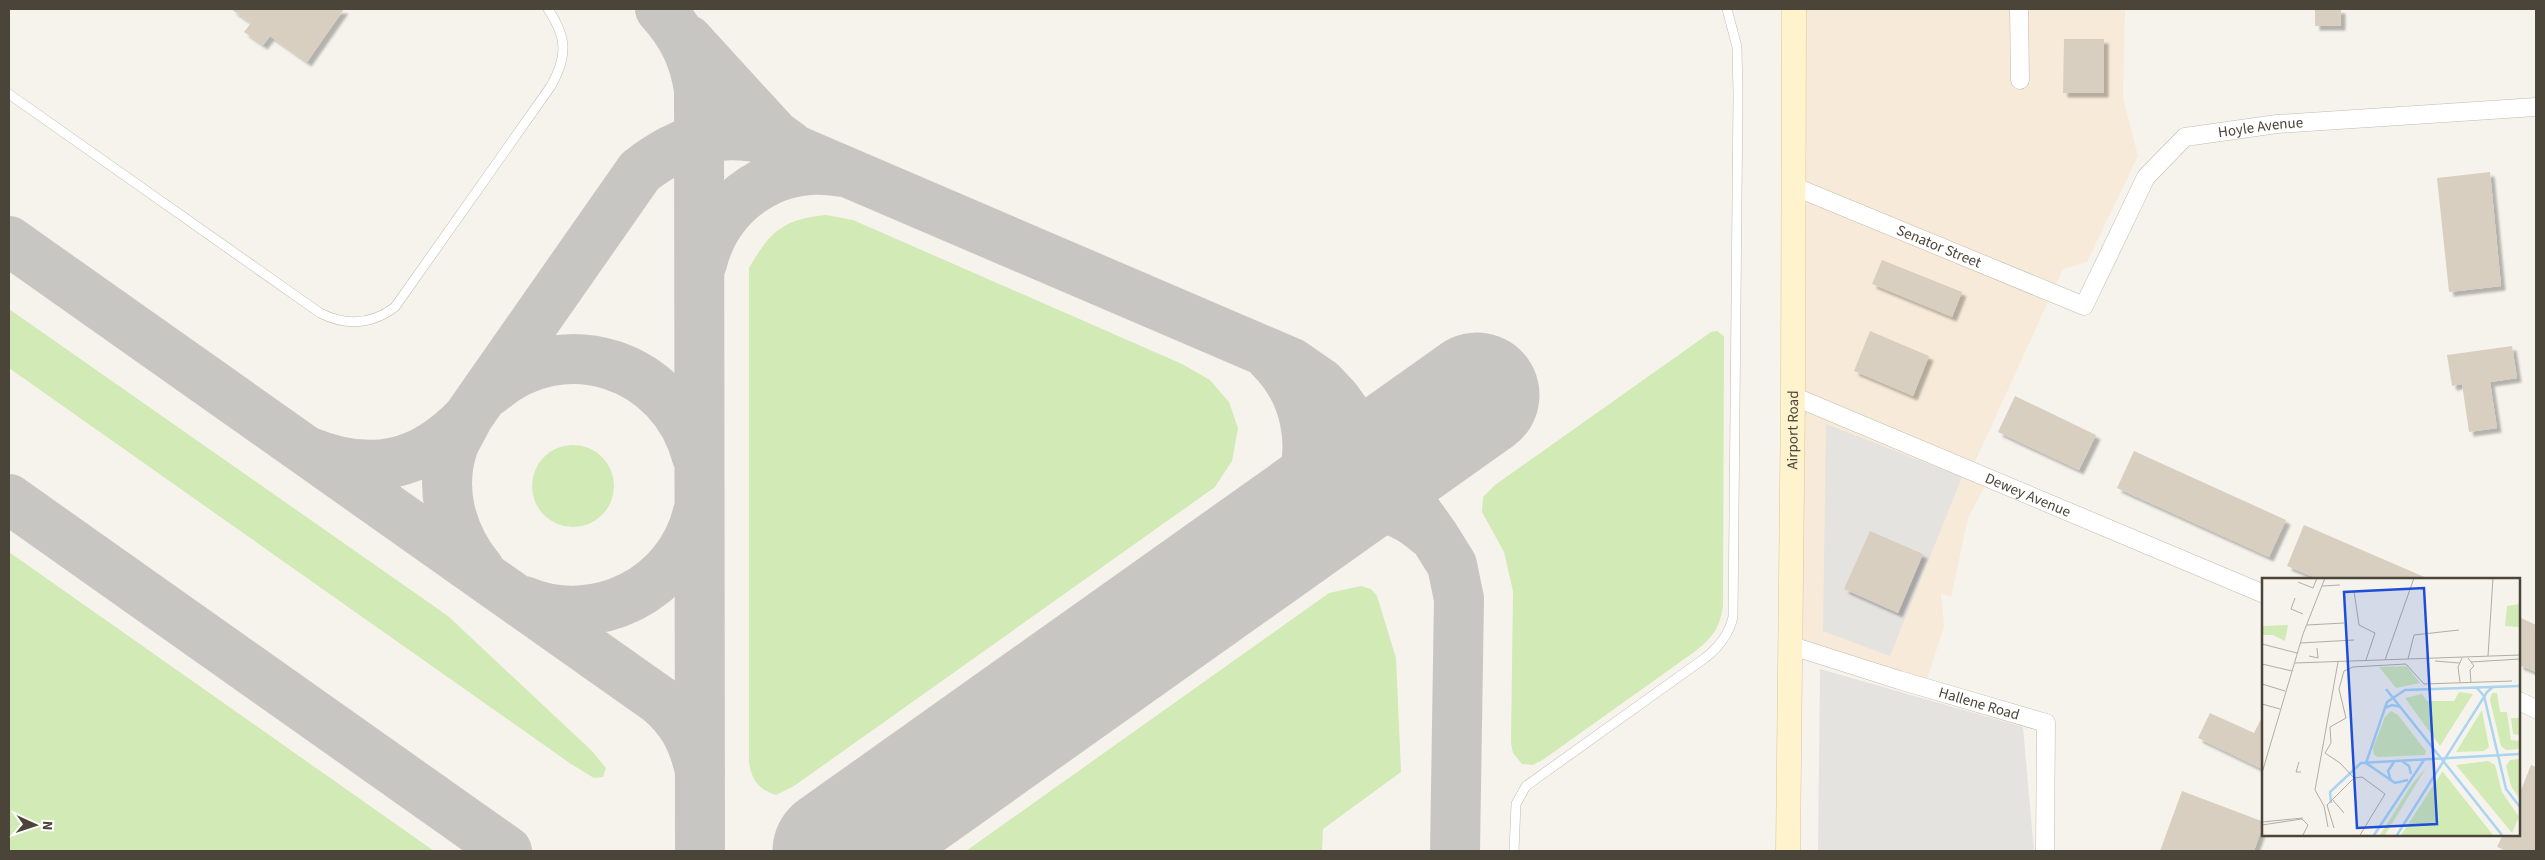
<svg xmlns="http://www.w3.org/2000/svg" width="2545" height="860" viewBox="0 0 2545 860" font-family="'Source Sans 3',sans-serif">
<defs>
<filter id="shadow"><feDropShadow dx="4.5" dy="4.5" stdDeviation="1" flood-color="#0004"/></filter>
</defs>
<rect width="100%" height="100%" fill="#f6f3ec"/>
<path fill="#f7ead8" d="M1794,9H2125L2123,98L2138,156L2087,262L2063,269L1969,475L1987,482L1968,518L1951,597L1941,593L1944,627L1924,688L1787,647Z"/>
<path fill="#d2eab5" d="M826,215L853,220L1182,364L1210,380L1229,402L1238,428L1232,461L1215,487L794,786L776,795C758,789 752,781 749,762V268C770,231 784,219 826,215Z
M9,309L448,616L592,751L606,768L603,777L594,778L571,764L9,368Z
M1717,331L1724,336L1723,606C1720,627 1713,637 1697,650L1544,759L1533,765L1522,764L1513,753L1511,743L1513,591L1504,552L1482,512L1483,497L1495,485L1711,332Z
M532 486a41 41 0 1 1 82 0a41 41 0 1 1-82 0Z
M9,552L434,851H9Z
M1361,586L1371,589L1377,596L1396,658L1401,772L1323,829L1322,851H966L1329,593Z"/>
<path fill="#e5e3e0" d="M1826,424L1962,477L1890,656L1823,631Z
M1820,669L2023,727L2034,851H1818Z"/>
<g fill="none" stroke-linecap="round" stroke-linejoin="round">
<path stroke="#c8c6c3" stroke-width="50" d="M660,9C682,33 694,57 699,90L700,851
M688,40L775,135L790,146
M9,241L659,700C683,720 693,741 700,771
M702,263C718,199 777,160 842,172
M1270,357C1307,393 1317,447 1298,496C1293,511 1282,525 1274,539
M490,391C563,327 673,364 697,457
M468,417C464,426 458,435 454,444C438,488 451,535 480,570
M307,451C370,477 421,467 468,417L640,171C683,138 718,128 772,140L1292,363L1321,383L1336,399L1434,536L1452,565L1459,599L1455,851
M9,499L507,851
M1306,517C1353,503 1390,497 1429,533
M524,601C596,631 680,589 698,512"/>
<path stroke="#c8c6c3" stroke-width="125" d="M835,851L1477,395"/>
</g>
<path fill="#d8cfc1" filter="url(#shadow)" d="M231,9H344L307,62L270,36L263,45L244,32L251,23Z
M2315,9H2341V26H2315Z
M2064,39H2104V93H2063Z
M2490,172L2501,286L2449,292L2437,178Z
M1882,260L1962,292L1952,317L1872,284Z
M1870,331L1929,356L1913,396L1854,371Z
M2512,346L2517,378L2490,382L2497,428L2469,432L2462,384L2452,386L2447,355Z
M2015,396L2096,435L2079,470L1998,432Z
M2134,451L2286,520L2269,557L2117,488Z
M2304,525L2429,579H2318L2287,566Z
M1870,531L1923,554L1898,613L1844,589Z
M2519,617L2536,625V672L2519,665Z
M2210,713L2254,733L2264,713V770L2198,738Z
M2531,765L2536,767V851H2508L2497,847L2503,834H2519V795Z
M2182,791L2264,822L2254,851H2160Z"/>
<g fill="none" stroke-linecap="round" stroke-linejoin="round">
<g stroke="#c2bbae" stroke-width="10">
<path id="lane" d="M9,94L320,313C346,326 371,325 395,307L551,86C568,56 567,37 548,9
M1514,851L1516,804L1526,786L1705,658C1719,647 1729,635 1733,617L1738,95L1737,47L1727,9"/>
</g>
<g stroke="#c2bbae" stroke-width="19">
<g id="street">
<path d="M2019,9L2020,80"/>
<path id="s1" d="M1793,186L2084,306L2146,177L2185,137L2277,124L2536,107"/>
<path id="s2" d="M1793,396L2264,594"/>
<path id="s3" d="M1789,645L1899,680L2046,723L2045,851"/>
<path d="M2519,701L2536,709"/>
</g>
</g>
<g stroke="#d6c79b" stroke-width="25">
<g id="secondary">
<path id="s4" d="M1788,851L1793,396L1794,9"/>
</g>
</g>
<use href="#lane" stroke="#fff" stroke-width="9"/>
<use href="#street" stroke="#fff" stroke-width="18"/>
<use href="#secondary" stroke="#fff3cd" stroke-width="24"/>
</g>
<g text-anchor="middle" dominant-baseline="central" stroke-width="4" stroke-linejoin="round" paint-order="stroke">
<g font-size="15" fill="#4b4439" stroke="#fff">
<text stroke="none"><textPath href="#s1" startOffset="590">Hoyle Avenue</textPath></text>
<text stroke="none"><textPath href="#s1" startOffset="158">Senator Street</textPath></text>
<text stroke="none"><textPath href="#s4" startOffset="421">Airport Road</textPath></text>
<text stroke="none"><textPath href="#s2" startOffset="255">Dewey Avenue</textPath></text>
<text stroke="none"><textPath href="#s3" startOffset="199">Hallene Road</textPath></text>
</g>
</g>
<g transform="translate(2262 578)">
<rect width="258" height="258" fill="#f6f3ec"/>
<path d="M257,26V49L243,48L245,28ZM26,47L23,63L11,57H0V48ZM145,88L158,105L134,110L117,89ZM197,114L211,116L178,168L143,120L160,116L165,123H192ZM230,115H235L238,134H245L249,162L257,163V171L244,172L239,168L228,122ZM220,132L227,169L222,173L194,174ZM129,133L136,137L164,173L163,177L116,179L112,177L111,170L123,139ZM249,140H257V157L251,156ZM257,181H258L257,220L249,208L244,188L248,182ZM226,183L233,187L240,214L257,239L250,255L194,187ZM164,190L123,257H118L150,206ZM180,194H181L231,257H139Z" fill="#d2eab5"/>
<path fill="none" stroke="#a9d4f2" stroke-width="2.5" d="M215,110L222,118L244,211L258,229M124,111L240,257M122,130L130,127L139,129M140,183L147,188L149,196M146,202L133,205L104,185L125,124L143,112L258,108M129,203L126,193L132,184M69,225L68,214L99,185L258,176M112,257L162,182M135,257L225,114L231,109"/>
<path fill="none" stroke="#b2ada4" stroke-width="1" d="M36,4L51,10L55,0M60,8L78,7M92,13L97,47L113,55L104,82M33,20L29,31L41,36M45,47L82,45M38,65L92,62M0,66L35,75M47,78L56,80L55,70M226,78L231,0M206,80L212,88L208,92L209,105M146,81L152,57L197,52M123,82L152,0M173,83L197,85M209,84L258,81M33,85L258,77M0,86L30,93M198,104L196,89L200,80M0,106L23,113M0,126L18,131M37,184L34,194H39M0,195L41,56L63,0M70,221L82,235M0,244L41,240M0,247L40,241L46,247L41,257M66,249L62,228L53,212L76,84M72,250L65,227L92,200M98,257L123,216L100,199L92,200L78,185L63,175L69,165L68,149L84,140L77,111L82,93L91,89L144,86L162,106L250,103"/>
<path fill="#1d4ed8" fill-opacity="0.15" stroke="#1d4ed8" stroke-width="2.5" d="M162,10L175,246L95,250L82,14Z"/>
<rect width="258" height="258" fill="none" stroke="#4b4439" stroke-width="2.5"/>
</g>
<rect width="2545" height="860" fill="none" stroke="#4b4439" stroke-width="20"/>
<g transform="translate(35 825) rotate(93)" stroke="#ffffff" stroke-width="4" paint-order="stroke">
<path d="M0-4L9 19L0 12L-9 19Z" fill="#4b4439"/>
<text y="-8" font-size="14" font-weight="bold" text-anchor="middle" fill="#4b4439">N</text>
</g>
</svg>
